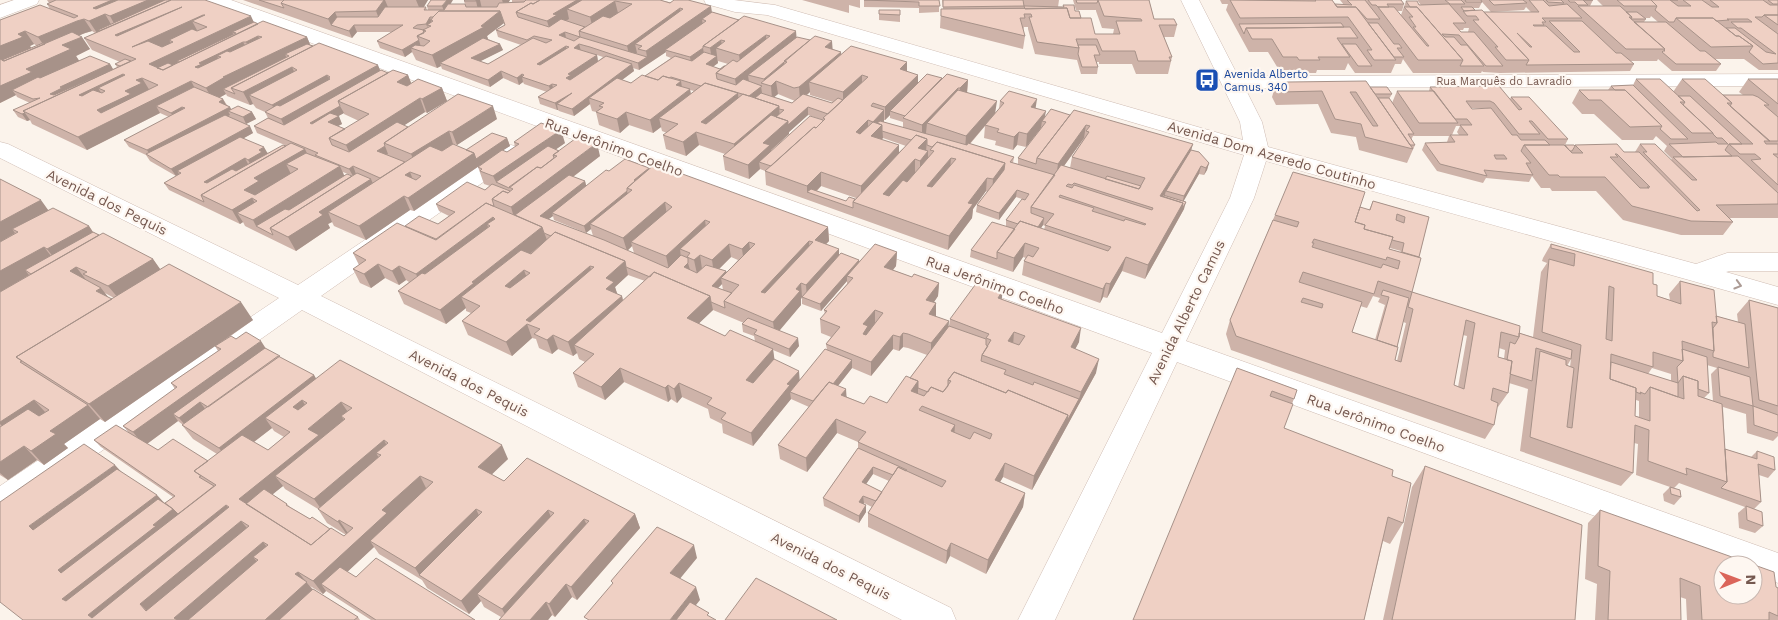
<svg xmlns="http://www.w3.org/2000/svg" width="1778" height="620" viewBox="0 0 1778 620" font-family="'Work Sans',sans-serif">
<rect width="100%" height="100%" fill="#fbf3eb"/>
<g fill="none" stroke-linecap="round" stroke-linejoin="round">
<g stroke="#cfbcb3" stroke-width="1">
<path id="street" d="M14,0H39L37,4L0,18V5Z
M204,0H231L1162,333L1230,198L1244,155L767,15L735,12L706,4L704,0H734L775,5L1243,140L1240,122L1181,0H1199L1238,76L1778,74V86L1245,88L1262,122L1268,147L1696,264L1727,253H1778V271H1730L1726,272L1778,287V305L1266,161L1254,198L1186,341L1778,553V583L1753,574V565H1728L1177,362L1055,620H1018L1152,353L206,4Z
M0,142L8,144L298,285L503,147L511,145L519,147L522,152L519,157L321,296L951,608L956,620H902L302,310L12,514L0,518V486L279,298L0,158Z"/>
</g>
<use href="#street" fill="#fff" fill-rule="evenodd"/>
</g>
<path fill="#ceb3a9" fill-rule="evenodd" d="M47,0H205L258,24L307,37L310,45L388,73L408,75L411,83L442,88L447,101L427,113L425,112L404,125L408,127L497,119L457,145L453,144L466,150L507,138L510,146L502,150L507,152L515,147L514,142L565,143L556,149L559,151L600,156L573,177L585,181L586,186L609,171L649,168V169L828,227L829,241L826,244L839,255L859,260V261L897,252L896,266L893,270L912,277L939,283L938,296L934,302L936,303V316L948,327L949,326L950,319L1002,299L1079,342L1075,349L1096,373L1032,490L1003,477L1000,482L1025,493L1023,507L986,574L950,556L946,564L868,527V513L872,507L864,503L866,512L859,523L824,506L823,498L858,448V442L837,433L807,472L780,459L778,445L809,407L791,399L753,446L723,433L722,424L710,418L708,409L682,397L677,403L671,399L668,402L624,382L605,400L578,387L573,373L585,362L579,359L577,353L573,356L558,349L552,354L539,348L536,339L532,338L512,356L468,335L462,321L471,313L466,311V308L446,324L404,304L398,291L409,282L406,280L399,285L385,278L371,288L360,283L353,269L359,265L353,253L405,226L438,224L449,216L439,211L436,204L485,190L490,186L484,184L478,167L482,164L414,211L410,210L366,240L334,226L332,222L328,224L330,228L296,251L245,226L243,222L240,224L169,190L164,183L176,176L150,161L146,155L129,147L124,140L169,117L160,113L87,150L32,124L30,120L27,121L18,117L13,110L30,103L17,97L16,95L0,103V20L50,9L47,4L49,3ZM92,31L95,33L84,38L92,50L120,62L115,64L117,67L113,69L110,64L79,61L76,56L90,49L79,35ZM34,44L37,46L31,48L30,46ZM226,94L227,96L250,105L253,104L256,108L265,112L268,118L254,126L257,133L287,146L268,153L244,138L253,133L246,124L256,119L252,112L231,109L230,107L227,105L223,99L219,98ZM344,113V114L359,121L345,129L338,126L342,124L338,116ZM343,172L353,176H344ZM553,216L554,220L586,233L591,229L593,236L548,219ZM632,246L634,253L627,251ZM731,257L738,260L727,272L726,271L719,269ZM628,275L645,281L623,301L622,296L617,294L615,287ZM847,281V284L824,310L825,314L820,319L821,333L831,337L826,344L827,350L800,380L774,360L773,350L790,357L799,346L779,330L801,305V299L802,297V304L821,311ZM722,284L723,290L718,288ZM713,310L744,323L742,324L743,332L754,336L755,341L725,336L699,323ZM903,347L908,348L927,355L910,378L887,403L864,404L847,397L838,386L852,368L871,376L893,349L899,351ZM873,474L889,481L882,492L866,484Z
M243,0H428L423,7H426L427,10H428L427,6L450,4H465L464,1L465,0H510L508,3H512V0H660L712,12L797,37L841,52V54L918,75V83L942,78L968,80L967,92L996,113L999,109L1000,101L1036,108L1045,117L1070,115L1193,144L1191,150L1209,163L1207,170L1204,175L1199,174L1183,201L1184,209L1145,279L1122,271L1107,298L1103,297L1100,303L1022,275L1024,261L1026,258L1023,257L1013,272L970,257L971,250L1006,226V220L1025,200L1016,197L999,220L976,212L977,205L987,192L986,191L973,209L972,218L948,250L766,185L765,171L760,169L749,179L725,170L723,156L725,154L699,145L686,156L666,149L663,135L667,133L662,131L661,127L653,133L629,125L620,133L599,125L596,112L592,111L590,104L574,116L559,111L558,110H557L540,104L538,97L547,92L524,84L523,82L519,85L503,78L490,87L442,69L441,66L437,68L416,60L412,52L405,57L380,48L377,41L392,32H357L352,38ZM504,23L505,25L496,30L498,37L521,45L488,64L480,61L503,50L500,44L488,39L487,36ZM666,52V56L671,58L645,76L631,83L622,80L634,71L633,68L639,70ZM597,55L603,57L598,61ZM717,57L718,61L728,64L720,69L713,67L718,63ZM690,90L694,91L691,94ZM810,92V95L833,102L832,103L807,95ZM778,94L795,101L792,103L774,97ZM808,115L823,120L771,151L789,134V132ZM890,115V118L903,122V128L884,122V120H885ZM985,126L984,138L996,141L995,145L1013,150L1017,145L1026,147L1042,128L1018,158V164L1013,163L1014,157L970,144ZM883,138L906,146L899,152L881,140ZM1084,138L1072,157L1070,168L1064,166ZM821,186L856,198L855,199L846,201L817,191ZM1043,225L1045,226L1044,230L1041,228Z
M802,0H860V8L849,5V13Z
M864,0H939V12L919,13V8L864,7Z
M942,0H1059L1058,7H1063V5L1075,11L1081,18L1095,34H1113L1114,29L1102,28L1096,11V10H1076L1073,0H1149L1154,19L1177,25L1174,37H1164L1172,57L1168,74H1136L1132,64H1099V62H1096L1098,67L1097,74H1081L1077,60L1035,54L1028,29V27H1024L1023,31L1025,36L1023,49L940,28L941,9H943Z
M1220,0H1332L1335,4L1344,5L1340,0H1401L1404,4L1402,11H1397L1401,15L1406,1L1421,5L1417,0H1593L1590,6H1603L1597,0H1778V70H1759L1744,59H1715L1721,64L1716,71H1672L1658,59L1657,61H1630L1634,64L1630,71L1500,73L1483,72L1482,71L1481,73H1413L1403,59L1401,64H1395L1391,73H1355L1348,63L1345,70H1317L1316,73H1295L1293,70H1279L1268,52H1249L1226,10L1228,4H1222ZM1482,2L1491,12L1524,10L1526,7L1531,12H1484L1475,10L1473,8H1479ZM1651,16L1658,22H1644L1646,19L1645,18H1650ZM1464,28H1469L1468,32H1461L1459,30H1463Z
M879,10H900V22L879,20Z
M1636,79L1673,92L1682,79L1723,95H1743L1739,92L1748,79H1778V218H1730L1733,222L1723,235H1681L1623,220L1596,191H1552L1550,188H1541L1532,176L1529,182L1486,178L1483,183L1437,171L1422,150L1425,143L1447,142L1449,136H1413L1411,140L1415,145L1407,163L1359,150L1356,137L1331,133L1318,104L1276,105L1272,97L1276,84L1370,87L1392,94L1389,99L1392,103L1397,91H1429L1430,87L1510,99L1511,97L1568,139L1565,145L1575,146V145L1624,152H1635L1640,144L1671,160L1672,159L1664,151L1667,146L1656,136L1653,140H1622L1594,114H1582L1572,103L1579,90H1608L1611,86L1633,85ZM1471,108H1486L1487,109H1472ZM1456,126H1460L1457,132L1459,135H1452Z
M0,179L48,210L89,226L93,232L153,259L160,270L253,320L218,345L236,339L265,348L282,359L314,375L316,379L508,459L491,474L504,481L635,514L640,528L577,600L572,597L555,617L552,615L548,620H499L501,617L484,607L481,601L469,614L427,588L422,580L379,554L374,547L347,572L356,577L475,620H371L326,591L323,594L310,586L313,589L358,617L360,620H23L121,472L165,503L173,497L101,447L94,440L129,433L123,426L175,389L171,383L218,351L215,346L105,422L100,419L64,444L68,448L44,465L37,460L8,480L0,475ZM105,293L114,298L112,299L108,298ZM178,421L183,425H182L193,439L217,454L208,461L158,450L147,444ZM272,428L274,431L284,437L268,450L254,442ZM283,486L285,489L318,509L327,523L346,535L344,536L310,519L290,507L287,504L272,494Z
M1373,201L1429,217L1419,257L1412,292L1519,333L1533,337L1541,272L1547,263L1542,261L1543,258L1551,244L1653,284L1657,296L1670,300L1669,294L1680,281L1716,316L1738,322L1737,314L1749,300L1778,308V436L1773,441L1747,433L1746,414L1723,407L1725,449L1751,457L1757,451L1775,470L1768,478L1759,475L1761,502L1754,509L1763,526L1755,533L1739,528L1738,513L1745,507L1679,483L1674,488L1681,497L1674,505L1664,501L1663,494L1670,487L1636,475L1638,444L1634,443L1633,473L1621,486L1520,451L1528,389L1509,383L1508,393L1498,407L1497,406L1494,425L1485,439L1231,350L1226,334L1230,320L1275,215L1360,207L1369,210ZM1390,248L1401,251L1400,252L1389,249ZM1373,296L1380,298L1378,302L1385,305L1375,340L1352,332L1360,306L1367,308ZM1403,322L1406,323L1397,361L1395,360L1397,347ZM1463,335L1467,336L1458,387L1454,385ZM1499,348L1505,350L1504,359L1498,357ZM1571,359L1570,367L1567,366ZM1707,365L1717,368L1711,374L1713,401L1704,398L1709,393ZM1652,368L1671,374V381L1648,374ZM1636,400L1639,401V417L1635,416Z
M1237,368L1297,390L1292,404L1284,428L1392,476L1403,523L1390,544L1383,541L1364,620Z
M1425,466L1575,620H1383L1412,487Z
M1600,510L1778,588V620H1687L1686,599L1680,597L1681,620H1595L1597,584L1585,579L1588,523Z"/>
<path fill="#a79289" d="M112,0H180L117,29L110,16L105,14L112,26L97,33L89,21L93,8Z
M187,0L123,48L99,39Z
M384,0H385L390,12L381,24L376,11Z
M416,0H428L421,12Z
M447,0H453L445,13L442,6Z
M476,0H480L482,9L479,14L476,1Z
M502,0H510L505,9Z
M577,0H591L567,9L569,19L559,25L551,34L547,21L553,14Z
M615,1L618,13L593,29L590,17Z
M711,6L713,19L706,21L702,19L703,26L665,50L666,52L639,70L638,63L647,57L646,51Z
M680,8L682,21L642,46L635,44L637,53L630,58L627,46Z
M500,11L504,23L487,36L488,39L440,63L441,66L437,68L432,55L481,26Z
M335,12L340,24L331,25L328,19Z
M203,15L210,27L192,21L198,32L173,42L169,40L172,45L139,60L132,47Z
M251,16L257,29L236,33L232,32L236,39L177,61L180,66L162,74L149,64Z
M430,17L432,24L431,26L427,25L429,31L426,24Z
M84,19L92,31L85,33L47,50L38,37L77,21Z
M354,25L357,32L352,38L349,31Z
M266,27L258,36L265,49L252,55L246,42H243L250,54L221,57L217,56L223,67L208,75L187,66Z
M25,31L34,44L30,46L32,49L0,63V46L18,34Z
M796,31L797,43L748,75L749,82L737,92L735,79Z
M565,32L566,38L559,35Z
M766,35L767,48L741,68L739,55Z
M82,37L90,49L76,56L80,62L12,90L16,95L0,103V86L62,45Z
M307,37L312,49L289,56L285,54L288,61L231,88L223,89L226,94L213,101L206,88L223,77Z
M419,40L421,47L411,48L412,52L405,57L402,50Z
M721,40L723,50L716,48L718,63L707,71L706,64L712,59L710,48Z
M832,41L833,54L825,47Z
M500,44L503,50L473,65L471,58Z
M579,44L581,51L574,48Z
M566,46L567,53L539,71L537,64Z
M703,48L704,54L691,64L690,57Z
M841,52L842,64L809,82L810,92L800,100L799,87Z
M597,55L598,62L573,82L566,78L568,74Z
M784,62L785,69L764,84V79Z
M907,62V75L900,69Z
M110,64L114,71L55,101L50,94L60,87Z
M632,64L634,71L595,100L589,98L590,104L574,116L572,109Z
M378,65L383,77L338,101L287,132L281,119Z
M292,67L298,80L249,95L253,104L250,105L243,92Z
M501,71L503,78L490,87L488,80Z
M123,74L131,87L105,91L98,88L105,99L49,107Z
M522,74L523,77H522L523,82L519,85L517,78Z
M327,75L333,88L279,118L272,105Z
M408,75L413,88L397,83L398,81Z
M862,75V88L843,105V92Z
M918,75V87L890,111V115L885,120V107Z
M142,78L150,91L191,81L198,94L156,106L160,113L87,150L78,137L97,110L125,91L136,80Z
M968,80L967,93L959,101L960,88Z
M681,81L683,94L676,85Z
M776,81L778,94L772,99L771,86Z
M552,84L554,91L551,93L549,86Z
M761,86L762,93L749,104L748,97Z
M442,88L447,101L427,113L422,99Z
M958,88L957,101L927,123L926,133L922,138V125Z
M690,89L692,102L659,118L661,127L653,133L650,120Z
M572,93L557,104L558,110H557L555,103Z
M738,93L739,106L705,135L701,122Z
M420,98L425,112L352,159L346,145Z
M223,99L227,107L219,102Z
M1037,99L1035,112L1031,107Z
M997,101L995,114L965,149L966,136Z
M340,106L344,113L313,130L310,123Z
M493,106L497,119L457,145L452,132Z
M779,106L780,119L735,158L734,144Z
M182,107L186,114L175,120L171,113Z
M230,107L233,113L228,111L230,115L151,157L147,150Z
M808,107V115L789,132V134L771,150L772,159L759,162L760,169L749,179L748,165L763,143L788,121Z
M884,110V124L882,125L883,138L871,150V136L873,122Z
M1046,111L1044,121H1042L1041,128L1026,147L1027,134Z
M252,112L256,119L246,124L243,117Z
M626,112L629,125L620,133L617,119Z
M25,113L30,120L27,121L22,114Z
M339,116L342,124L332,129L328,122Z
M868,120V134L856,146V132Z
M1086,125L1084,138L1056,177L1058,164Z
M250,126L253,133L181,173L177,171L179,174L176,176L171,169Z
M561,130L565,143L504,186L496,182L493,176Z
M449,131L453,144L417,168L411,154Z
M696,132L699,145L686,156L683,142Z
M1019,132L1017,145L1013,150L1014,137Z
M507,138L510,146L479,166L476,159Z
M927,139L926,152L918,148Z
M597,143L600,156L515,221L511,207Z
M1193,144L1189,157L1166,191L1164,197L1160,196Z
M899,145V159L861,200V186Z
M385,146L388,154L380,159L377,151Z
M264,147L268,154L252,167L248,160L259,150Z
M305,149L311,162L298,169L286,164L291,174L252,198L260,212L237,213L243,222L240,224L232,210L209,199Z
M928,151V165L920,174V161Z
M474,153L479,166L414,211L408,198Z
M245,158L249,166L208,189L204,182Z
M951,158L950,172L927,199V186Z
M915,159V173L884,208L883,194Z
M1005,163L1004,177L992,193L993,179Z
M1209,163L1207,170L1204,175L1206,168Z
M340,166L346,180L265,231L256,226L253,220Z
M353,166L356,174L353,176L349,169Z
M1201,166L1199,174L1182,204L1184,196Z
M649,168L650,175L633,195L634,180Z
M410,172L415,185L388,181Z
M821,172V186L813,194L807,192V186Z
M987,178L986,191L973,209L972,218L948,250L949,236L968,203Z
M371,179L377,193L328,212L332,222L328,224L330,228L296,251L288,237L278,232Z
M585,181L587,189L552,213L553,216L542,224L540,216Z
M1017,190L1016,197L999,220V213Z
M627,191L629,198L590,224L591,229L586,233L584,226Z
M404,196L410,210L366,240L359,226Z
M41,200L51,214L12,229L15,233L0,242V222Z
M665,202L667,216L631,242L632,246L627,251L623,238Z
M1186,202L1184,209L1145,279L1148,265L1183,203Z
M493,217L498,231L490,226L487,224L491,236L422,288L416,274Z
M1044,218L1043,225L1033,240L1034,233Z
M705,220L707,234L680,249L681,258L669,270L666,256Z
M89,226L98,240L58,263L47,249Z
M542,227L547,240L479,295L461,297L466,308L446,324L440,310L472,282Z
M828,227L829,241L816,254L815,240Z
M809,241L810,255L763,305L761,292Z
M749,242L751,256L744,263L742,249Z
M1025,243L1023,257L1013,272L1014,258Z
M729,244L731,257L714,274L712,260Z
M44,247L55,261L25,270L29,275L0,292V271Z
M113,247L77,268L87,281L40,279Z
M839,249V263L807,299L806,285Z
M897,252L896,266L884,281V267Z
M700,255L702,269L697,274L694,260Z
M1126,257L1122,271L1107,298L1110,284Z
M153,259L163,273L119,299L108,286Z
M859,260L860,267L847,276V281L821,311L820,304Z
M625,261L628,275L615,287L618,296L606,289V278Z
M688,263L690,270L684,267Z
M378,264L385,278L371,288L364,274Z
M399,266L406,280L399,285L392,271Z
M590,266L594,280L527,324L526,320Z
M524,270L529,284L510,300L505,286Z
M726,271L728,279L721,278L722,284L713,293L712,286Z
M801,283L802,297L801,299V305L775,336L773,322L796,289Z
M939,283L938,296L926,314V300Z
M1106,283L1103,297L1100,303L1103,289Z
M101,288L112,302L96,291Z
M1003,290L1001,304L998,298Z
M622,296L625,310L574,345L577,353L573,356L568,342Z
M710,296L713,310L690,332L687,318Z
M241,302L253,320L105,422L89,404Z
M936,303V317L929,314Z
M875,310V324L863,348V324Z
M949,321L948,335L931,357V343Z
M527,324L532,338L512,356L506,342Z
M1081,328L1079,342L1069,361L1071,347Z
M1014,332L1013,346L1008,341Z
M903,333V347L899,351L900,337Z
M553,335L558,349L552,354L547,340Z
M893,335V349L871,376V362Z
M798,338L799,346L790,357L789,349Z
M261,341L270,355L200,402L206,410L185,425L179,418L173,414L178,421L144,446L133,432Z
M773,349L775,363L748,394L746,380Z
M1099,359L1096,373L1032,490L1034,476L1068,415L1079,399L1081,392Z
M852,360V368L818,411V403Z
M620,368L624,382L605,400L601,387Z
M799,371L800,384L790,392L791,399L753,446L751,433L787,384Z
M314,375L322,389L302,400L311,414L265,418L272,428L229,461L219,448Z
M918,381V395L911,391Z
M679,383L682,397L677,403L674,389Z
M668,385L671,399L668,402L665,388Z
M846,389L847,403L841,395Z
M34,400L46,413L12,436L0,424V422Z
M341,402L350,415L341,416L344,420L275,476L283,486L252,511L239,499L308,429Z
M88,405L100,419L64,444L68,448L44,465L31,451L50,431Z
M836,419L837,433L807,472L806,458Z
M955,425L954,438L951,431Z
M384,440L391,454L381,455L376,453L382,463L324,513L314,499Z
M502,445L508,459L485,481L478,467Z
M24,446L37,460L8,480L0,473V462Z
M1005,463L1003,477L993,494L995,480Z
M115,465L127,478L43,540L29,526Z
M873,467V474L862,490V482Z
M420,476L427,490L370,541L374,547L329,589L321,584L326,591L323,594L313,581L382,510Z
M1025,493L1023,507L986,574L988,560Z
M157,495L169,508L72,583L58,570Z
M863,496L864,503L860,509L859,502Z
M226,505L236,518L94,620L88,615Z
M866,505V512L859,523V516Z
M173,509L185,522L77,612L62,599Z
M476,509L482,522L420,576L415,568Z
M548,510L554,524L477,594L481,601L469,614L461,601Z
M635,514L640,528L577,600L571,587Z
M584,519L590,532L508,620L502,609Z
M339,520L348,533L347,535L338,522Z
M241,521L252,534L153,617L140,604Z
M263,542L274,556L258,560L253,557L261,566L199,620H176L174,618Z
M951,543L950,556L946,564L947,551Z
M694,545L697,558L674,586L670,573Z
M298,572L317,595L290,620H265L295,574Z
M566,584L572,597L555,617L549,604Z
M696,587L700,600L684,620H670Z
M546,602L552,615L548,620H530Z"/>
<path fill="#efd0c4" stroke="#a79289" fill-rule="evenodd" d="M56,0H112L93,8L96,9L118,0H148L110,16L105,14L89,21L84,19L77,21L38,37L25,31L18,34L23,37L0,46V20L40,5L74,18L78,16L47,4Z
M165,0H171L99,31L98,30Z
M171,0H205L251,16L149,64L163,70L263,21L307,37L223,77H225L206,88L191,81L78,137L23,111L136,59L84,38ZM182,7L117,36L115,35ZM203,15H205L192,21L207,27L197,31L192,29L169,40L173,42L162,47L148,41L132,47ZM258,36L262,37L230,52L227,51L217,56L221,57L198,68L195,67L202,64L199,63L243,42H246ZM123,74L125,75L98,88L105,91L102,93L93,90L82,96L79,95ZM142,78L158,85L101,113L97,110L131,94L125,91L142,83L136,80Z
M259,0H284L281,3L284,8Z
M284,0H384L376,11L335,12L328,19L281,3Z
M431,0H447L442,6H427Z
M465,0H476V1H464Z
M526,0H540L533,4L531,3L516,12L518,17L549,27L561,19L585,27L579,31L580,37L565,32L559,35L574,41L580,37L647,57L638,63L590,47L579,44L574,48L597,55L568,74L571,75L566,78L570,80L606,56L632,64L572,109L557,104L572,93L555,103L538,97L557,85L552,84L549,86L522,77L524,75L522,74L517,78L501,71L488,80L440,63L483,38L500,44L471,58L488,64L533,38L546,43L552,40L534,36L527,40L496,30L505,25L500,11H439L433,17H430L426,24L417,25L413,28L424,30H423L424,33L417,36L419,40L402,50L377,41L403,25H354L349,31L331,25L337,17H378L385,7H426L424,10H444L448,4H465L466,7H497L499,3L524,2ZM566,46L569,47L540,65L537,64Z
M540,0H577L553,14L557,15L547,21L516,12L531,3L533,4Z
M582,0H660L670,3L674,0H688L711,6L646,51L638,49L642,46L635,44L683,9L680,8L627,46L579,31L603,16L610,18L632,4L615,1L590,17L567,9Z
M864,0H939L940,6H919V2Z
M943,0H1023L1024,6L1064,7L1063,5H1074L1075,11H1079L1081,18H1070L1067,8L1025,9L1024,6L943,7Z
M1076,0H1098L1097,3H1077Z
M1098,0H1149L1154,19H1174L1177,25H1159L1172,57H1169L1171,61H1138L1135,51H1102L1097,39H1076L1079,48L1037,42L1029,17H1032L1031,14H1024L1025,18H1020L1025,36L941,16V9L1067,8L1070,18H1091L1095,34H1120L1116,21H1142L1141,19L1104,16Z
M1230,0L1316,1L1315,0H1332L1337,7H1356L1396,60H1374L1367,50H1372L1348,17L1240,18Z
M1347,0H1365L1380,19H1367L1356,7H1337L1335,4L1352,5Z
M1368,0H1401L1404,4H1387L1389,7H1378L1376,5H1372Z
M1445,0H1461L1465,4H1450Z
M1465,0H1481L1482,2H1466Z
M1489,0H1523L1527,3L1494,5Z
M1529,0H1543L1549,6L1567,4L1582,18H1542L1546,22H1542L1544,25H1533L1534,26H1546L1574,52H1580L1549,21H1582L1616,53H1621L1634,64L1526,65L1529,60L1484,12H1539ZM1517,33L1532,47H1530Z
M1546,0H1561L1564,3L1548,2Z
M1568,0H1593H1583L1588,5H1578L1575,2H1570Z
M1617,0H1651L1657,6H1624Z
M1651,0H1678H1670L1678,6H1691L1683,0H1702L1712,7H1719L1710,0H1763L1770,5H1778V15H1764L1762,17H1755L1778,34V63L1763,64L1749,52L1753,46L1739,36H1736L1726,28H1735L1766,52L1776,54L1741,28H1738L1731,22H1752L1748,19H1727L1729,20L1716,21L1713,18H1676L1674,22H1669L1655,10L1657,6Z
M1768,0H1778V4H1773Z
M1406,1H1417L1419,5L1449,4L1466,23H1453L1461,32H1474L1503,66H1486L1459,35L1442,34L1445,37H1454L1461,45H1467L1484,66H1460L1463,60L1417,7H1410Z
M1578,6H1620L1632,17H1629L1665,49H1626Z
M1378,7H1394L1427,46H1429L1413,27H1416L1409,17H1413L1404,7H1417L1463,60H1418Z
M1461,7H1472L1475,10L1464,11Z
M879,10H900V15L879,14Z
M1482,10L1529,60H1506L1495,47H1498L1473,20H1479L1476,16H1467L1463,11Z
M439,11H500L481,26L484,27L432,55L411,48L415,45L424,46L430,41L417,36L426,31L423,30L431,26L427,25L433,21L431,20L433,17Z
M712,12L739,20L703,46V48L690,57L665,50L706,21L702,19Z
M1626,12H1637L1646,19H1631L1632,17Z
M1764,15H1778V25Z
M744,16L796,31L735,79L716,73L733,60L737,62L770,36L766,35L739,55L716,48L725,41L721,40L710,48L703,46Z
M1676,18H1713L1736,36H1739L1753,46L1711,47Z
M254,22L258,24L179,62L177,61L236,33L232,32Z
M1634,22H1666L1700,51H1705L1721,64H1676L1662,52L1663,51H1665L1664,50L1665,49Z
M1341,23L1344,27L1271,28H1246L1244,34L1239,24Z
M1368,23H1378L1394,44H1399L1402,48H1397L1404,57H1394Z
M1350,27L1358,38H1337L1350,57H1318L1320,60H1299L1297,57H1283L1272,39H1252L1246,28H1271Z
M72,32L82,37L62,45L71,49L26,69L32,72L0,86V59L4,61Z
M815,36L832,41L825,47L841,52L799,87L794,88L776,81L771,86L761,83L787,62L784,61Z
M797,37L810,40L764,79L748,75Z
M43,43L45,44L4,61L2,60Z
M319,43L378,65L281,119L265,112L277,105L280,106L330,79L328,78L330,77L327,75L272,105L249,95L297,70L292,67L243,92L231,88Z
M307,44L313,46L231,88L235,94L223,89L289,56L285,54Z
M1342,44H1356L1372,66H1358Z
M1078,45H1096L1100,55H1094L1098,67H1082L1078,54L1079,48Z
M851,46L907,62L900,69L918,75L885,107L873,103L871,106L884,110L873,122L882,125L871,136L899,145L861,186L821,172L807,186L765,171L814,127L816,128L825,119L823,118L868,77L862,75L843,92L809,82ZM868,120L873,122L860,134L856,132Z
M704,52L717,56L706,64L720,69L724,66H725L716,73L717,79L736,85L743,79L762,86L749,96L705,83L701,86L671,77L669,78L663,76L658,80L645,76L675,56L692,61Z
M90,56L110,64L60,87L62,88L50,94L54,95L106,72H107L23,111L25,113L22,114L13,110L40,98L33,99L12,90L38,77L40,78Z
M125,59L131,61L120,66L115,64Z
M168,63L173,65L163,70L157,68Z
M381,70L388,73L338,101L340,106L310,123L312,124L330,113L339,116L328,122L345,129L329,138L332,145L349,152L397,122L408,127L384,143L385,146L377,151L405,162L380,178L353,166L349,169L315,155L318,153L254,126L268,118L284,125Z
M393,70L408,75L397,82L407,86L418,79L442,88L422,99L420,98L346,145L329,138L369,114L338,101Z
M927,74L942,78L905,116L890,111Z
M947,74L968,80L960,88H958L922,125L903,118Z
M642,75L658,80L663,76L681,81L676,85L690,89L650,120L626,112L617,119L596,112L603,107L599,106L604,103L589,98L617,78L631,83Z
M1636,79H1660L1685,102H1680L1713,133H1692Z
M1682,79H1705L1732,103H1727L1770,141H1764L1766,144H1778V154H1773L1778,158V185L1751,160L1761,159L1755,154H1740L1729,144H1753Z
M1748,79H1778V104Z
M1366,81L1413,149L1365,137L1361,124L1335,119L1322,91L1281,92L1276,84L1288,82ZM1350,92H1356L1378,126H1373Z
M705,83L738,93L701,122L706,124L743,94L779,106L734,144L696,132L683,142L663,135L678,124L659,118Z
M1633,85L1688,139H1671L1660,129L1662,126L1625,90H1615L1611,86Z
M1499,86L1519,110L1522,109L1511,97H1529L1568,139H1548L1532,121H1529L1540,134H1519L1494,103L1490,101H1466L1472,109L1491,108L1512,135H1517L1521,140H1545L1550,145H1524L1521,151L1531,163H1526L1533,175L1484,170L1487,176L1440,164L1425,143L1455,142L1450,135H1468L1460,125H1472L1467,119H1455L1430,87ZM1494,155H1504L1507,159H1496Z
M194,87L223,99L219,102L230,107L147,150L124,140L185,108L182,107L171,113L156,106Z
M1370,87H1387L1392,94H1375Z
M958,90L997,101L966,136L927,123Z
M1579,90H1625L1662,126L1630,127L1601,100H1589Z
M1009,91L1037,99L1031,107L1046,111L1027,134L1019,132L1014,137L997,132L999,129L985,125L1004,103L1000,101Z
M1397,91H1434L1458,123H1419Z
M761,93L792,103L803,94L832,103L838,98L843,100L828,114L808,107L788,125V121L776,117L784,110L779,109V106L755,98Z
M458,94L493,106L452,132L449,131L411,154L384,143Z
M1723,95H1753L1758,97L1769,105H1764L1778,117V141H1769L1730,106L1732,103Z
M1678,96H1690L1742,144H1729L1725,150L1732,156L1683,157L1669,144L1716,142L1718,144H1728L1722,138H1717L1713,134V133L1683,105L1685,102Z
M1378,98H1389L1414,134H1408L1415,145H1410Z
M238,106L252,112L243,117L228,111Z
M1051,109L1070,115L1037,158L1036,164L1018,158L1046,122L1042,121Z
M1074,110L1193,144L1160,196L1183,203L1148,265L1126,257L1110,284L1106,283L1103,289L1024,261L1028,255L1033,257L1039,248L1025,243L1014,258L997,252L1020,221L1108,251L1111,247L1045,225L1054,214L1031,207L1061,165L1139,189L1145,178L1072,157L1089,132L1086,131L1090,126L1086,125L1058,164L1037,158ZM1074,183L1153,208L1152,210L1074,185L1072,188L1066,186L1068,184L1072,185ZM1060,195L1146,224L1145,225L1125,219L1124,221L1092,211L1094,208L1059,197Z
M225,115L250,126L171,169L146,154Z
M771,115L788,121L763,143L770,145L748,165L723,156Z
M810,116L823,120V121L816,128L814,127L771,166L759,162Z
M880,121L967,145L968,143L1014,157L1010,162L1055,175L1031,207V213L1044,218L1038,227L1020,221L1018,224L1006,220L1022,199L1025,200L1029,194L1017,190L999,213L977,205L1004,170L1005,163L937,142L932,147L927,145V139L916,135L911,140L882,131V125L877,123Z
M541,123L561,130L493,176L480,171L482,169L478,167L502,150L507,152L519,144L514,142Z
M492,133L507,138L476,159L474,153L466,150Z
M916,135L927,139L918,148L928,151L920,161L915,159L883,194L889,196L903,180L907,182L934,151L930,150L937,142L1005,163L993,179L987,178L968,203L973,204L949,236L853,202ZM951,158L956,159L932,187L927,186Z
M579,136L597,143L511,207L492,199L503,191L508,193L513,189L509,187L537,167L541,168L557,156L553,155Z
M240,137L264,147L259,150L262,152L248,160L245,158L204,182L207,183L232,169L236,171L283,145L286,146L201,195L204,202L164,183L181,173L177,171Z
M291,143L305,149L254,178L259,181L244,190L255,195L298,169L286,164L306,153L340,166L253,220L237,213L257,201L252,198L232,210L201,195Z
M453,144L474,153L408,198L404,196L359,226L328,212L430,146L442,151ZM410,172L421,176L416,180L405,175Z
M1617,144L1624,152H1639L1697,211L1700,210L1643,152H1647L1640,144H1655L1692,180H1697L1673,157L1738,156L1778,193V204L1716,205L1733,222L1691,221L1632,206L1605,177H1560L1558,175H1549L1524,145H1564L1572,153H1583L1575,145ZM1615,154H1617L1650,187H1647L1649,188H1640L1610,157H1618Z
M1565,145H1574L1575,146L1572,151H1570Z
M548,146L559,151L553,155L554,158L541,168L537,167L509,188L496,182Z
M1191,150L1199,152L1209,163L1206,168L1201,166L1184,196L1166,191Z
M625,159L649,168L634,180L635,181L627,188V191L584,226L552,213L606,170L609,171Z
M655,164L828,227L815,240L839,249L806,285L801,283L796,289L800,291L773,322L724,301L739,285L721,278L755,244L749,242L742,249L729,244L712,260L700,255L694,260L687,257L690,253L680,249L710,222L705,220L666,256L631,242L672,207L665,202L623,238L590,224L632,190L627,188ZM809,241L813,242L765,293L761,292Z
M1293,172L1365,192L1355,222L1365,225L1364,229L1393,237L1389,249L1421,258L1412,292L1378,281L1374,294L1303,272L1299,282L1362,302L1352,332L1398,347L1395,360L1401,362L1413,309L1408,307L1412,292L1520,326L1519,337L1501,332L1498,357L1512,361L1508,393L1493,388L1491,400L1498,403L1494,425L1236,336L1230,320L1273,220L1297,227L1299,222L1275,215ZM1314,239L1386,260L1387,257L1400,261L1398,269L1383,264L1381,268L1312,247L1314,243H1312ZM1303,298L1323,304L1322,308L1301,302ZM1466,320L1475,323L1464,389L1454,385Z
M357,173L371,179L319,212L323,215L288,237L270,228Z
M347,174L352,176L270,228L273,235L256,226L285,209L289,210Z
M569,175L585,181L540,216L604,240L668,268L681,255L688,258V263L684,267L697,273L706,265L726,271L712,286L732,293L724,301L725,308L711,302L710,296L654,272L650,277L626,267L625,261L555,232L551,236L544,233L542,227L515,215Z
M1107,176L1141,186L1139,189L1105,179Z
M0,179L41,200L0,222Z
M467,182L485,190L492,184L510,191L508,193L503,191L492,199L494,206H493L486,203L436,239L405,226L419,216L438,224L455,212L436,204Z
M811,189L846,201L849,197L855,199L853,202V208L807,192Z
M1163,195L1186,202L1182,209L1183,203L1162,196Z
M1373,201L1429,217L1419,257L1402,252L1404,243L1392,240L1393,237L1364,229L1365,225L1355,222L1360,207L1370,210ZM1397,214L1405,217L1404,223L1396,220Z
M486,203L542,227L472,282L474,283L440,310L398,291L422,273L425,274L490,226L487,224L495,219L493,217L416,274L399,266L392,271L378,264L364,274L353,269L366,260L353,253L397,223L436,240Z
M53,208L89,226L47,249L44,247L0,271V242L18,232L12,229Z
M992,222L1015,229L997,252V259L971,250Z
M93,232L99,235L31,274L25,270Z
M555,232L625,261L606,278L614,282L606,289L622,296L568,342L553,335L547,340L534,334L540,329L527,324L506,342L462,321L480,306L461,297L521,250L531,254ZM590,266L594,267L530,322L526,320ZM524,270L530,273L510,288L505,286Z
M103,233L153,259L108,286L83,274L87,272L76,267L70,271L101,288L96,291L112,299L16,357L22,361L20,362L88,405L50,431L56,434L31,451L24,446L0,462V427L28,409L39,416L49,410L34,400L0,422V292Z
M875,244L897,252L884,267L912,277L914,274L939,283L926,300L936,303L929,314L949,321L931,343L908,334L903,333L900,337L893,335L871,362L826,344L840,327L820,319L827,311L824,310L853,278L847,276ZM875,310L883,313L866,335L863,334L868,326L863,324Z
M1551,244L1653,273V284L1657,285V296L1681,304L1680,281L1714,290L1717,323L1712,322L1714,351L1682,341L1683,361L1653,352V367L1611,354L1610,379L1636,388L1635,416L1650,421V387L1684,399L1683,376L1698,381V396L1722,404L1727,482L1686,468L1687,475L1648,461L1649,430L1635,425L1633,473L1530,437L1540,351L1566,360V365L1574,368L1567,427L1572,428L1581,345L1542,332L1549,259L1574,266L1575,254L1551,248ZM1609,286L1614,288L1612,341L1606,339Z
M841,253L859,260L820,304L802,297Z
M169,264L241,302L89,404L16,357Z
M654,272L710,296L687,318L725,336L730,330L773,349L746,380L753,383L774,359L799,371L787,384L790,385L751,433L721,419L726,413L707,404L712,398L679,383L674,389L668,385L665,388L620,368L601,387L573,373L594,354L574,345Z
M978,281L1003,290L998,298L1081,328L1071,347L1099,359L1081,392L982,355L991,340L986,338L989,334L950,319ZM1014,332L1025,336L1019,345L1008,341Z
M1383,290L1409,298L1397,347L1377,340L1389,297L1381,295Z
M1749,300L1778,308V406L1759,400Z
M1716,316L1745,324L1749,368L1713,357V353L1714,351L1713,328L1717,323Z
M748,318L798,338L789,349L754,334L757,330L742,324Z
M949,326L986,339V345L988,346L982,355L981,361L1006,370L1004,374L1033,385L1034,382L1079,399L1067,421L1068,415L1008,390L1006,393L954,372L948,380V386L943,392L931,387L928,392L918,388V381L910,378Z
M246,332L261,341L133,432L123,426L177,387L171,383L221,349L215,346L231,336L236,339Z
M1519,333L1572,350L1571,359L1536,348L1532,381L1510,374L1512,361L1507,360L1510,342L1515,344L1519,337Z
M265,348L280,356L208,407L200,402L179,418L173,414Z
M825,349L852,360L833,384L829,382L813,401L790,392Z
M1682,349L1707,357L1709,393L1698,389V381L1683,376L1678,383L1677,367L1683,361Z
M278,356L314,375L219,448L182,425Z
M340,360L502,445L478,467L504,481L527,458L635,514L571,587L566,584L549,604L546,602L530,620H499L589,521L584,519L502,609L477,594L554,513L548,510L461,601L419,575L482,512L476,509L415,568L370,541L433,482L420,476L382,510L387,513L313,581L298,572L295,574L307,582L265,620H188L258,560L253,557L268,545L263,542L174,618L177,620H23L0,602V502L84,444L115,465L29,526L33,530L117,469L157,495L58,570L61,573L158,499L173,509L153,525L156,526L62,599L66,601L216,485L194,471L242,435L268,450L290,432L265,418ZM302,400L307,403L298,410L293,407ZM341,402L352,408L341,416L345,419L275,476L314,499L384,440L388,443L376,453L381,455L318,509L338,522L339,520L353,528L344,536L331,528L311,545L239,499L319,435L308,429ZM226,505L229,507L92,618L88,615ZM241,521L249,526L146,611L140,604Z
M1611,362L1678,383V397L1650,387L1645,394L1640,392L1641,394L1636,392V388L1610,379Z
M1718,367L1750,377L1753,406L1720,396Z
M1237,368L1297,390L1294,399L1272,391L1270,396L1293,404L1284,428L1393,470L1392,476L1411,483L1403,523L1388,517L1364,620H1133Z
M954,372L1006,393L1008,390L1068,415L1034,476L1005,463L995,480L1025,493L988,560L951,543L947,551L868,513L898,467L942,487L946,481L858,442L866,432L836,419L806,458L778,445L829,382L846,389L841,395L864,404L870,396L887,403L906,376L918,381L911,391L924,396L931,387L943,392L951,381L948,380ZM922,406L992,434L990,439L974,432L970,439L951,431L955,425L919,410Z
M1753,406L1778,415V433L1754,425Z
M116,425L158,450L173,439L208,461L194,471L201,476L199,477L214,486L178,514L173,509L165,503L175,496L94,440Z
M858,448L907,470L906,471L898,467L893,475L873,467L862,482L882,492L876,501L863,496L859,502L866,505L859,516L823,498Z
M1725,449L1757,459V451L1774,457L1775,470L1758,464L1761,502L1721,488L1727,482Z
M1425,466L1582,525L1575,620H1392Z
M1670,487L1680,490L1681,497L1671,494Z
M264,489L287,504L286,505L310,519L312,517L330,529L311,545L246,504Z
M1746,506L1762,512L1763,526L1747,520Z
M1600,510L1774,572L1776,587L1778,588V616L1769,612V620H1702L1700,586L1680,578L1681,620H1608L1610,571L1598,566ZM1723,565H1753V595H1723Z
M657,527L694,545L670,573L696,587L670,620H589L584,617L613,583L611,581Z
M376,558L475,620H376L321,584L340,567L356,577Z
M756,578L837,620H725Z
M313,589L358,617L354,620H279Z
M690,602L709,613L707,615L716,620H676Z"/>
<defs><path id="oneway-chevron" d="M-2-3.5L2.5 0L-2 3.5" fill="none" stroke-width="1.6" stroke-linecap="round" stroke-linejoin="round" transform="scale(1.25)"/></defs>
<use stroke="#ac9b95" href="#oneway-chevron" transform="translate(1738 285) rotate(16)"/>
<defs>
<g id="bus-square" transform="scale(1.25)"><rect x="-9" y="-9" width="18" height="18" rx="4" fill="#1a4fb4" stroke="#fef7f1"/><path d="M-5-6H5V4H4V6H2V4H-2V6H-4V4H-5ZM-3.5-4V0h7V-4ZM-3.5 1.2v1.5H-2V1.2ZM2 1.2v1.5H3.5V1.2Z" fill="#fff"/></g>
</defs>
<g fill-rule="evenodd">
<use href="#bus-square" x="1207" y="80"/>
</g>
<g text-anchor="middle" dominant-baseline="central" stroke-width="4.5" stroke-linejoin="round" paint-order="stroke">
<g font-size="11" fill="#164399" stroke="#fef7f1" text-anchor="start">
<text x="1224" y="74">Avenida Alberto<tspan x="1224" dy="13">Camus, 340</tspan></text>
</g>
<g font-size="11" fill="#75584f" stroke="#fef7f1">
<text x="1504" y="81">Rua Marquês do Lavradio</text>
</g>
<g font-size="14" fill="#75584f" stroke="#fef7f1">
<text transform="translate(614 147) rotate(20)">Rua Jerônimo Coelho</text>
<text transform="translate(1272 155) rotate(16)">Avenida Dom Azeredo Coutinho</text>
<text transform="translate(107 202) rotate(26)">Avenida dos Pequis</text>
<text transform="translate(995 285) rotate(20)">Rua Jerônimo Coelho</text>
<text transform="translate(1186 312) rotate(-64)">Avenida Alberto Camus</text>
<text transform="translate(469 383) rotate(27)">Avenida dos Pequis</text>
<text transform="translate(1376 423) rotate(20)">Rua Jerônimo Coelho</text>
<text transform="translate(831 566) rotate(27)">Avenida dos Pequis</text>
</g>
</g>
<g transform="translate(1738 580) rotate(89)"><circle r="24" fill="#fef7f1" stroke="#c7b7b0"/>
<path d="M0-4L9 19L0 12L-9 19Z" fill="#db655a"/>
<text y="-8" font-size="14" font-weight="bold" text-anchor="middle" fill="#75584f">N</text>
</g>
</svg>
